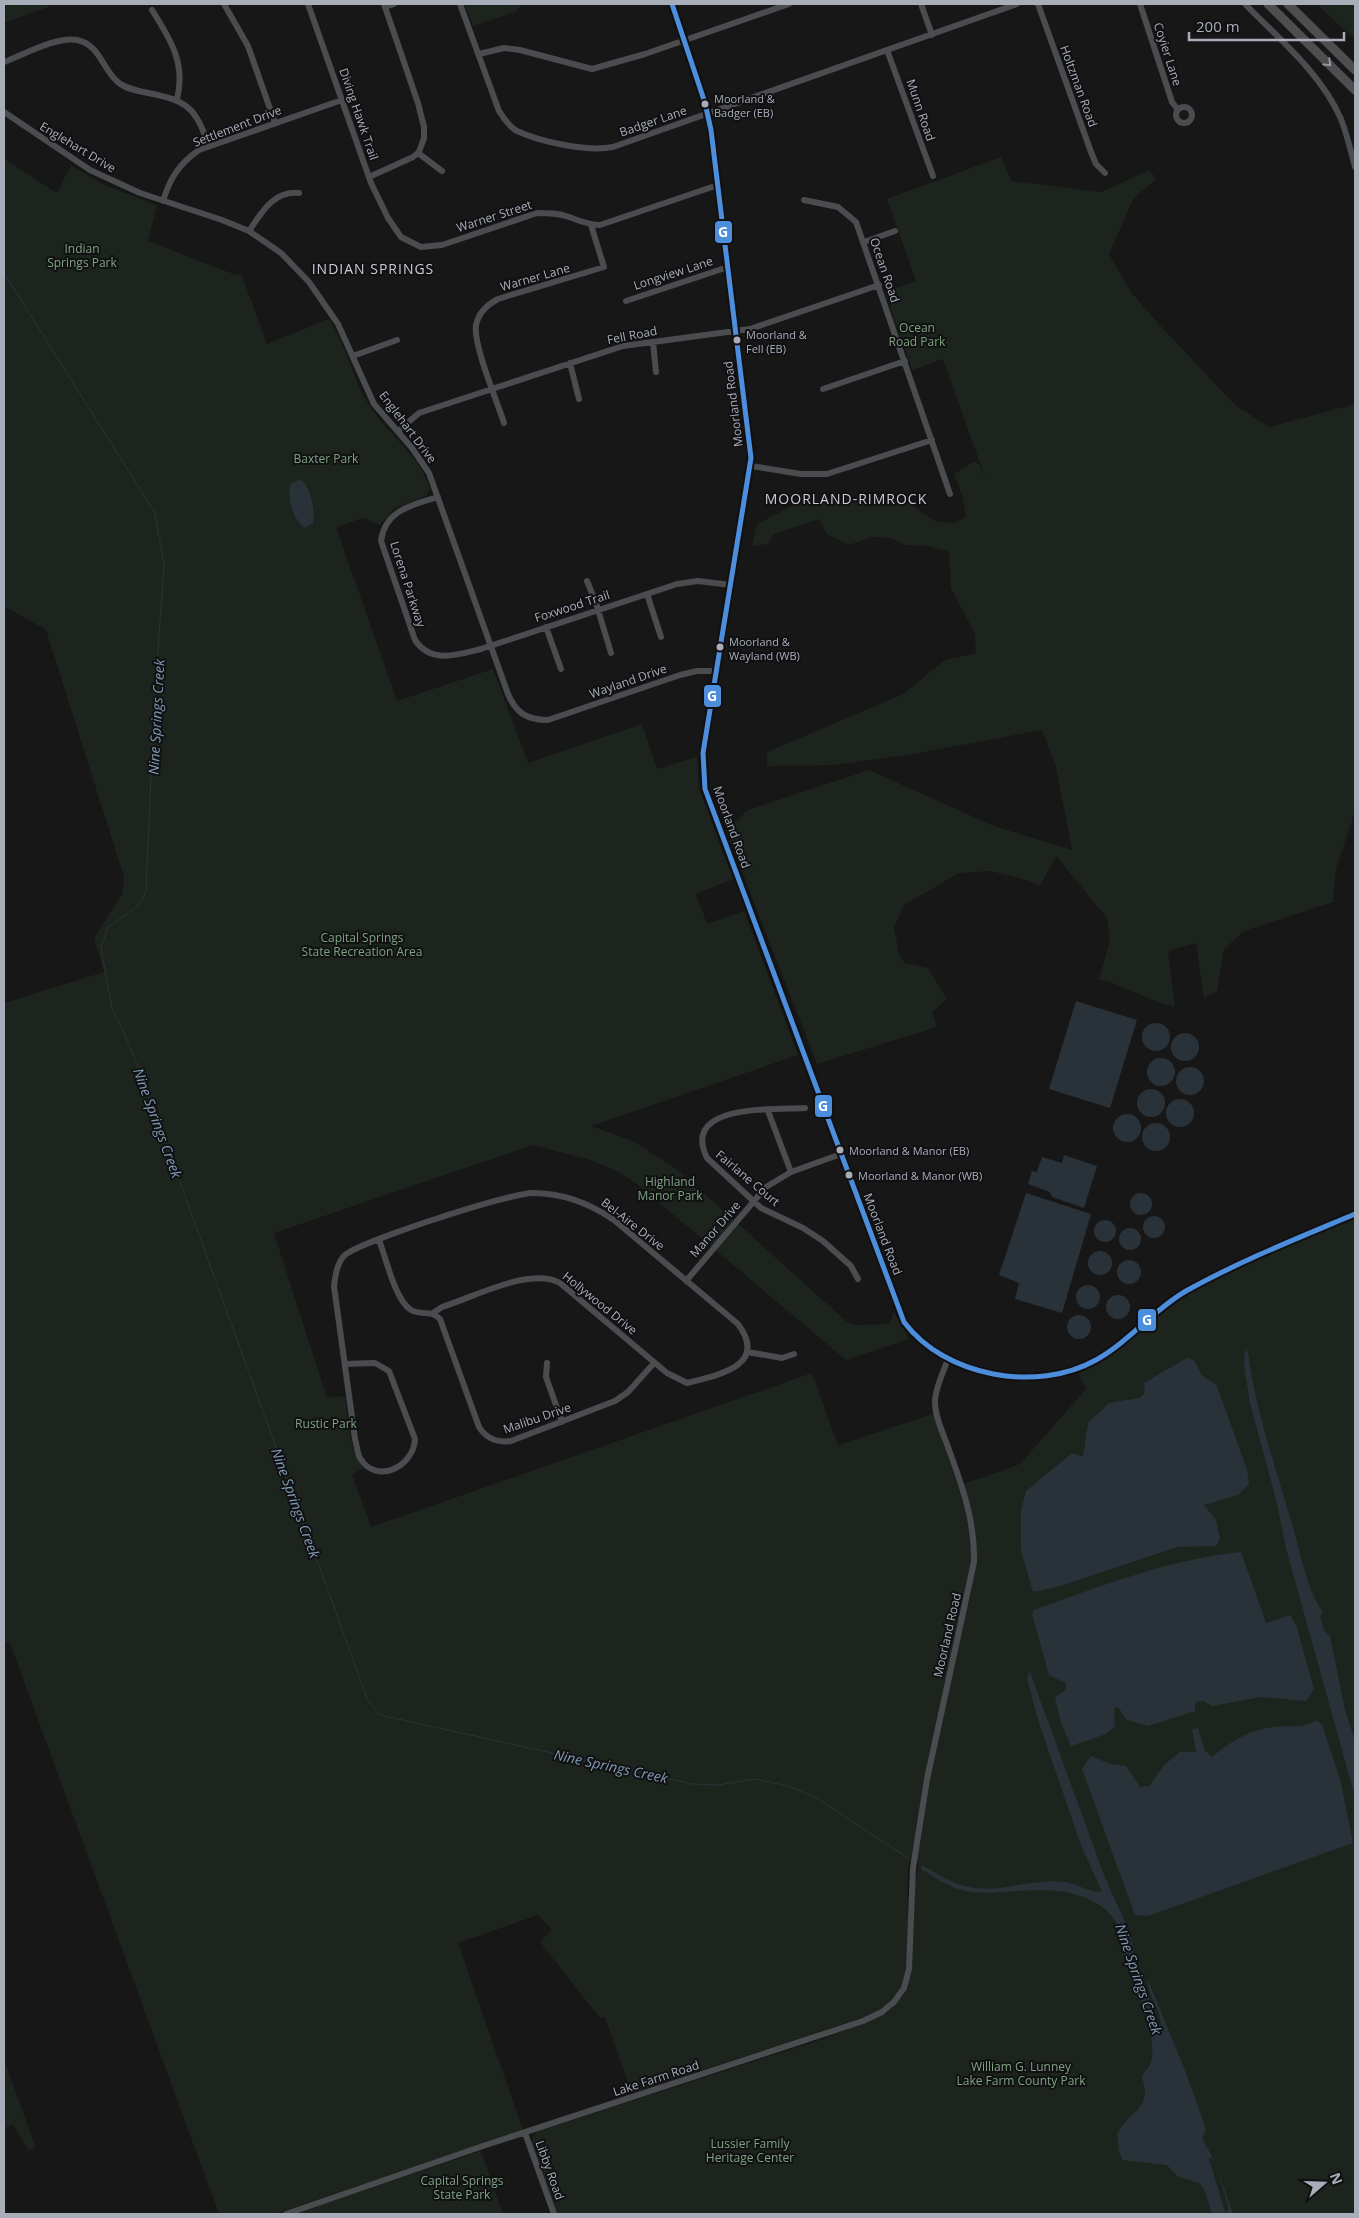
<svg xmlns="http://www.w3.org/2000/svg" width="1359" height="2218" viewBox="0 0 1359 2218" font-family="'Open Sans',sans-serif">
<rect width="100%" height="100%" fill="#171717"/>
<path fill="#1d241e" d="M4,4H47L48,7L4,23Z
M465,4H521L517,11L473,26Z
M1317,4H1355V40Z
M1001,157L1011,181L1101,192L1150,170L1156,179L1133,199L1109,254L1131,292L1158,323L1235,405L1269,427L1355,404V811L1336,869L1333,902L1244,931L1224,949L1217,991L1204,998L1196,943L1168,951L1175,1007L1160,1003L1108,981L1099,980L1110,940L1107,918L1056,856L1040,886L1027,880L990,871L959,873L904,905L894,928L899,953L904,963L928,968L947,999L932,1012L937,1027L817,1064L726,830L748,810L869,770L994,826L1072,850L1056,767L1042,730L913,754L833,765L767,766V752L903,694L945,660L976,653L975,634L951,588L949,552L928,546L904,545L892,538L872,537L849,545L827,534L819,519L774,534L768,544L752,546L757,524L801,501L897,496L935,521L953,523L966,517L962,495L954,474L973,462L979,464L987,483L943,359L912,370L885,292L916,281L887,199Z
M4,159L57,193L71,165L104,185L157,205L148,241L236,275L241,273L267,344L329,319C347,347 352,379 370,406C388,435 420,455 430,489L426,496L395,508L380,525L363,518L336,527L397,701L493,669L528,763L642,724L657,769L697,757L699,788L733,879L696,894L707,924L744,911L798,1055L591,1126L633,1141L679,1171L846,1321L853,1325L889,1324L894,1312L909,1339L846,1360L637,1184L615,1170L590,1160L533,1145L274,1233L327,1398L345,1396C349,1420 348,1449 364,1468L352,1474L371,1527L812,1373L838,1445L933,1414L958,1486L1020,1464L1086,1389L1078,1373C1119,1357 1143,1322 1179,1299C1233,1265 1296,1243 1355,1218V2214H557L531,2143L533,2136L539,2131L823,2039L887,2013L903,1996L911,1974L915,1886L919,1863L910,1856C902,1894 918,1966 896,1995C889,2006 877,2012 865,2017L632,2093L605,2017L600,2018L540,1942L552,1930L538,1915L458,1943L523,2130L275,2214H219L11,1646L9,1642L4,1644V1003L104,972L94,938L122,894L124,877L46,630L4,606Z
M4,2059L36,2148L28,2150L13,2125L4,2128Z
M481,2151L503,2214H294Z"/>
<path fill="#2a3239" d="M298,480L303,481C311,491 315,509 313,523L304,528C293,518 286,497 291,484Z
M1076,1001L1137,1020L1110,1108L1049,1089Z
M1142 1037a14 14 0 1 1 28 0a14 14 0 1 1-28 0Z
M1171 1047a14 14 0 1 1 28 0a14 14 0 1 1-28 0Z
M1147 1072a14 14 0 1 1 28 0a14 14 0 1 1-28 0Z
M1176 1081a14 14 0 1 1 28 0a14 14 0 1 1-28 0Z
M1137 1103a14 14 0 1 1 28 0a14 14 0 1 1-28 0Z
M1166 1113a14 14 0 1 1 28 0a14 14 0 1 1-28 0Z
M1113 1128a14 14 0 1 1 28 0a14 14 0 1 1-28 0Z
M1142 1137a14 14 0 1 1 28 0a14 14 0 1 1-28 0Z
M1064,1155L1097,1166L1084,1208L1052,1197L1050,1192L1028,1184L1032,1171L1037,1172L1042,1157L1062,1163Z
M1026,1193L1091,1214L1062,1313L1015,1299L1019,1283L999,1275Z
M1130 1204a11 11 0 1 1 22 0a11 11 0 1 1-22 0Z
M1143 1227a11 11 0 1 1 22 0a11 11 0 1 1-22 0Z
M1094 1231a11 11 0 1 1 22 0a11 11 0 1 1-22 0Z
M1119 1239a11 11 0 1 1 22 0a11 11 0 1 1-22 0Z
M1088 1263a12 12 0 1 1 24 0a12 12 0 1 1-24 0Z
M1117 1272a12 12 0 1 1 24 0a12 12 0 1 1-24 0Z
M1076 1297a12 12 0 1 1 24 0a12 12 0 1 1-24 0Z
M1106 1307a12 12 0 1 1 24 0a12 12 0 1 1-24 0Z
M1067 1327a12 12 0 1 1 24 0a12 12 0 1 1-24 0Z
M1245,1349L1248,1353C1256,1412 1276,1469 1293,1527C1299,1549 1309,1596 1323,1612L1320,1616L1324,1630L1330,1636L1345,1710L1355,1741V1797L1286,1548L1277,1503L1250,1403L1244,1366Z
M1187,1358L1193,1359L1202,1375L1217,1386L1247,1470L1249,1484L1238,1495L1204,1505L1216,1520L1220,1539L1216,1546L1177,1547L1060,1586L1033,1592L1021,1551V1511L1026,1491L1072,1453L1083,1457L1088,1423L1109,1403L1139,1398L1145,1393L1144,1383Z
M1241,1552L1266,1623L1290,1615L1297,1628L1314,1689L1306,1701L1261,1697L1212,1706L1203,1701L1195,1702V1711L1148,1726L1127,1720L1118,1707L1114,1708L1115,1726L1106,1734L1071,1746L1061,1723L1055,1697L1066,1690V1683L1049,1675L1032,1614L1034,1610C1101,1586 1170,1559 1241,1552Z
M1030,1672L1104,1875L1130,1934L1134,1956L1157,2021L1161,2027C1162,2010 1147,1996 1148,1980L1186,2073L1206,2129L1202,2138L1215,2162L1211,2157L1209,2159L1225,2212L1229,2210L1217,2168L1233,2214H1212L1204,2189L1199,2183L1177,2176L1167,2165L1123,2160L1119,2151L1117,2134C1128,2112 1154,2108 1142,2078C1143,2071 1151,2067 1152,2058C1155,2021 1132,1983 1122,1949C1125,1939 1121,1932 1116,1923C1110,1911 1100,1904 1088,1899C1045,1880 1008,1898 966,1891C949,1888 935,1877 921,1869L922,1865C938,1874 956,1886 974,1888C1005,1892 1034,1878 1065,1882C1077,1884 1091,1893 1102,1892L1081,1845L1039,1723L1027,1678Z
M1316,1720L1322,1725L1340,1779L1353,1843L1148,1916L1135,1915L1082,1769L1091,1756L1110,1764L1126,1766L1140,1787L1149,1786L1164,1765L1180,1752H1196L1192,1729L1198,1728L1205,1751L1212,1757C1229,1742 1251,1729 1274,1727C1291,1725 1300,1730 1316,1720Z"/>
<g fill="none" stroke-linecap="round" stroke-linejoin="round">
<path stroke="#2a3239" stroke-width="1" d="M4,273L155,513L164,565L154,706L146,891L141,902L134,909L108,927L101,947L112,1009L124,1032L143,1080L368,1701L380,1715L692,1784L718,1785L756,1779L788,1786L817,1798L911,1860"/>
<path stroke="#4b4c50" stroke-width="6" d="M224,4L248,46L275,123
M308,4L371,183L388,218L401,237L421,247L442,245L537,213C548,213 559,213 569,217C580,221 588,225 600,225L718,185
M460,4L499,111C504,118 509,127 517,131C541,142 587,152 613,147L1017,4
M672,4L705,103L711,130L751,458L703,753V773L705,789L715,818L904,1322C923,1350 941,1356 972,1367C1020,1384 1070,1381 1112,1350C1137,1331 1158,1306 1186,1291C1240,1261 1298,1238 1355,1214
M921,4L932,35
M1038,4L1091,152L1096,164L1105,173
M1140,4L1172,102L1178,110
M1245,4C1279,39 1321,73 1341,119C1347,135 1351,151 1355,167
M385,7L394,4
M152,10C171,40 186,64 177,99
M887,50L933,176
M479,54L504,48L520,50L592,69L645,54L789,4
M4,62C23,55 57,36 77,40C101,45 102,70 119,83C127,89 138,91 148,93C188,101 195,107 209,146
M1176 115a8 8 0 1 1 16 0a8 8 0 1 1-16 0Z
M4,112L90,170L140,193L222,220L249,231L281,253L309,282L338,324L374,404L412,448L429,473L508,694C516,713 527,720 548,720L680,675L697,671H717
M418,153L442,171
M369,177L413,157L419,152L424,138V127L418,103L384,4
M804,200L838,207L856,222L950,494
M163,201C170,178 179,164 199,150L342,100
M249,231C262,212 273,191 299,193
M864,242L895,231
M626,301L728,267
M653,342L656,372
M353,356L397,340
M570,363L579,399
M823,389L905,361
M504,423C497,401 473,345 476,325C479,312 487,305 498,299L604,267L591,225
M398,431L419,413L623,346L750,329L879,285
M751,466L801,474H827L932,440
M438,497C412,505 385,510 381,541L415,640C431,664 457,655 481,649L677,584L698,581L731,585
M587,581L596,603L611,653
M647,594L661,637
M546,627L561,669
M805,1108C775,1110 680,1103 707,1158L761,1208L803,1228L823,1241L851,1266L858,1279
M768,1111L791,1172
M379,1240C386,1258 395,1300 411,1310C421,1316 431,1309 440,1319L479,1427C486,1438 497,1443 511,1441L615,1401L628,1392L654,1363
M686,1281L766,1187L791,1172L841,1154
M747,1352L782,1358L794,1354
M547,1363L546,1377L562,1422
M345,1364L375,1363L389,1371L415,1439C414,1466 377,1486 360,1458C357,1453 357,1445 355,1439L334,1286C335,1276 337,1262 345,1255C361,1241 510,1193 533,1193C563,1193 589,1203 614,1220L738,1324C769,1366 718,1375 687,1383L667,1373L560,1283C531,1266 472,1298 442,1307L433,1313
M525,2133L554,2214
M286,2214L483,2146L863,2021L882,2012L894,2002L904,1988L909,1969L913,1868L927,1779L974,1562C975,1522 963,1488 949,1450C944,1435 935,1418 935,1402C935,1387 944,1372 948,1358"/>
<path stroke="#4e4e51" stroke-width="9" d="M1268,4L1355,90
M1288,4L1355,70"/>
<g stroke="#111113" stroke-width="9">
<path id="bus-1" d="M672,4L705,103L711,130L751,458L703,753L705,789L904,1322C945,1377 1037,1393 1096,1360C1130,1341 1153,1310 1186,1291C1240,1261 1298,1238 1355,1214"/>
</g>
<use href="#bus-1" stroke="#4d8edc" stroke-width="5"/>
</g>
<defs><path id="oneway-chevron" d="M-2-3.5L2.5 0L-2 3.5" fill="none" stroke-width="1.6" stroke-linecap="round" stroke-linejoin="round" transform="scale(1.25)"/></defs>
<use stroke="#92959e" href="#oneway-chevron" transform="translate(1328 63) rotate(44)"/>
<g fill="#a8adb8" stroke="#111113" stroke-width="2">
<circle cx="705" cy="104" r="4.5"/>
<circle cx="737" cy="340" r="4.5"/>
<circle cx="720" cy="647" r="4.5"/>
<circle cx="840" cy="1150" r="4.5"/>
<circle cx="849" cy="1175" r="4.5"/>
</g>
<g text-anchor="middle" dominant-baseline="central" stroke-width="4" stroke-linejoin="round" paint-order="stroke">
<g font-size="11" fill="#a8adb8" stroke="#111113" text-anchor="start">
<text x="714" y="98">Moorland &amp;<tspan x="714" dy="14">Badger (EB)</tspan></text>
<text x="746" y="334">Moorland &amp;<tspan x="746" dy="14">Fell (EB)</tspan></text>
<text x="729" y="641">Moorland &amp;<tspan x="729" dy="14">Wayland (WB)</tspan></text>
<text x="849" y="1150">Moorland &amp; Manor (EB)</text>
<text x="858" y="1175">Moorland &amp; Manor (WB)</text>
</g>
<g font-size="12" fill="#a8adb8" stroke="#111113">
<text transform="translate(1168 54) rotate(72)">Coyier Lane</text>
<text transform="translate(1079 86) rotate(70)">Holtzman Road</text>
<text transform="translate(921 110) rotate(71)">Munn Road</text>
<text transform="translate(359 114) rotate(71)">Diving Hawk Trail</text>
<text transform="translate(653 121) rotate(-19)">Badger Lane</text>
<text transform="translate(237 126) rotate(-21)">Settlement Drive</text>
<text transform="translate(78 147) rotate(31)">Englehart Drive</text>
<text transform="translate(494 216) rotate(-18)">Warner Street</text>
<text transform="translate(885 270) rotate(71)">Ocean Road</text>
<text transform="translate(673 273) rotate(-18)">Longview Lane</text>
<text transform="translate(535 277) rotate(-16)">Warner Lane</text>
<text transform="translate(632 335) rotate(-11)">Fell Road</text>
<text transform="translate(733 404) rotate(-97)">Moorland Road</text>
<text transform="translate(408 427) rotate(53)">Englehart Drive</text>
<text transform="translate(408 584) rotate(72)">Lorena Parkway</text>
<text transform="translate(572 606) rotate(-18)">Foxwood Trail</text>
<text transform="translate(628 681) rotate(-19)">Wayland Drive</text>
<text transform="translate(732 827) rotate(70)">Moorland Road</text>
<text transform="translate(748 1178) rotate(40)">Fairlane Court</text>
<text transform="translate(633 1224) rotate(38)">Bel-Aire Drive</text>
<text transform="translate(715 1229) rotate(-49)">Manor Drive</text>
<text transform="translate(883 1234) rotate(69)">Moorland Road</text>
<text transform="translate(600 1303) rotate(39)">Hollywood Drive</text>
<text transform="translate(537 1418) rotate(-19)">Malibu Drive</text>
<text transform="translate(947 1635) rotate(-77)">Moorland Road</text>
<text transform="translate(656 2078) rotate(-18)">Lake Farm Road</text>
<text transform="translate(550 2170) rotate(70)">Libby Road</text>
</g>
<g font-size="12" fill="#7fa381" stroke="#111113">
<text x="82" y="248">Indian<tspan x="82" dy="14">Springs Park</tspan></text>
<text x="917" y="327">Ocean<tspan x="917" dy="14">Road Park</tspan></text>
<text x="326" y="458">Baxter Park</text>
<text x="362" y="937">Capital Springs<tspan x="362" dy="14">State Recreation Area</tspan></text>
<text x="670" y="1181">Highland<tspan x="670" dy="14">Manor Park</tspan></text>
<text x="326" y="1423">Rustic Park</text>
<text x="1021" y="2066">William G. Lunney<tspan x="1021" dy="14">Lake Farm County Park</tspan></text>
<text x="750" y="2143">Lussier Family<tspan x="750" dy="14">Heritage Center</tspan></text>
<text x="462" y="2180">Capital Springs<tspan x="462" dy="14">State Park</tspan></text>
</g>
<g font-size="14" letter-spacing="1" fill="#c9ccd4" stroke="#111113">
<text x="373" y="268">INDIAN SPRINGS</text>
<text x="846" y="498">MOORLAND-RIMROCK</text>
</g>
<g font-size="14" font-style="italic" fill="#7f9bb3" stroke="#111113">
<text transform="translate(156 717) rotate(-87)">Nine Springs Creek</text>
<text transform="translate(158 1123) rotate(70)">Nine Springs Creek</text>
<text transform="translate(296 1503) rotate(70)">Nine Springs Creek</text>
<text transform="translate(611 1766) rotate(12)">Nine Springs Creek</text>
<text transform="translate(1139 1979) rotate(71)">Nine Springs Creek</text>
</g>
</g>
<g stroke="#111113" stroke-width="2">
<rect x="714" y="220" width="19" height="24" rx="5" fill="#4d8edc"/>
<rect x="703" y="684" width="19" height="24" rx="5" fill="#4d8edc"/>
<rect x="814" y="1094" width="19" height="24" rx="5" fill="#4d8edc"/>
<rect x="1137" y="1308" width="20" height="24" rx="5" fill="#4d8edc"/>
</g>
<g font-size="14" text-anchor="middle" font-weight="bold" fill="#fff">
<text x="723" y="237">G</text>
<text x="712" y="701">G</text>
<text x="823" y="1111">G</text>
<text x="1147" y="1325">G</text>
</g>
<rect width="1359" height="2218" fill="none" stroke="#a8adb8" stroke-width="10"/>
<g transform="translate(1324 2183) rotate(70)" stroke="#111113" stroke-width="4" paint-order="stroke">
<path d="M0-4L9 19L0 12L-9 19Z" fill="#a8adb8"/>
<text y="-8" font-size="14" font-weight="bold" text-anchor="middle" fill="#a8adb8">N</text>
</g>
<path d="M1189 32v8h155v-8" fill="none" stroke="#a8adb8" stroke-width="2.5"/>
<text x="1196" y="32" font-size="15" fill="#a8adb8" stroke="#111113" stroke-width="4" paint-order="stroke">200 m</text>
</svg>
